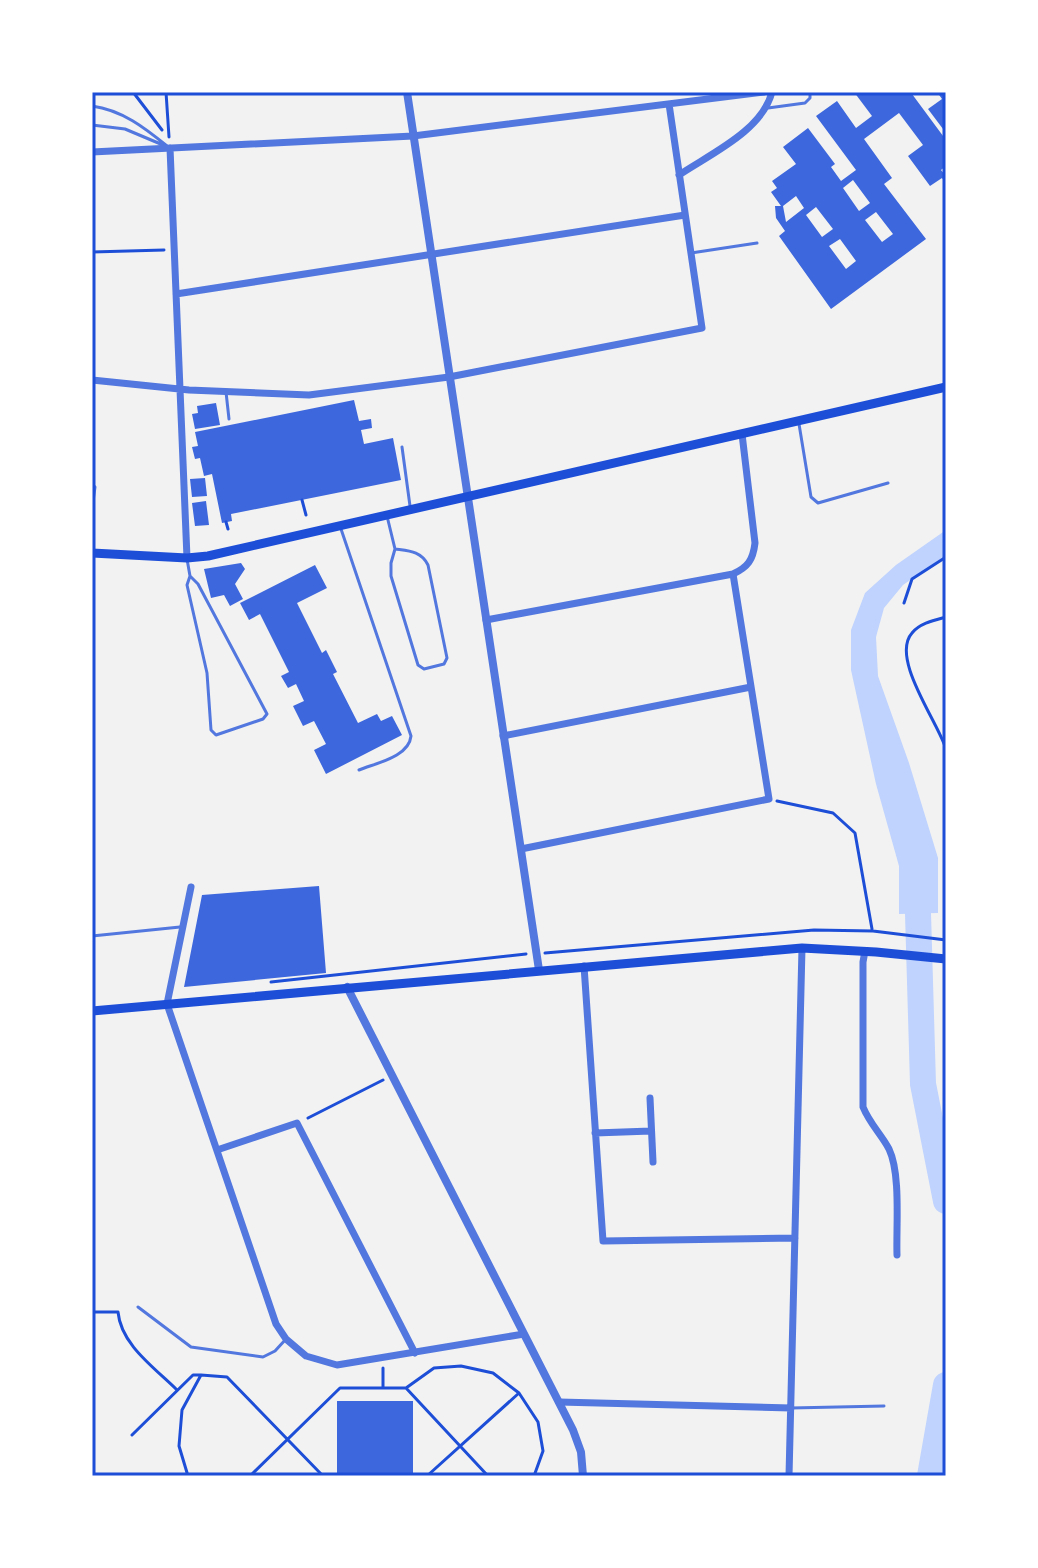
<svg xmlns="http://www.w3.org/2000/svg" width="1038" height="1568" viewBox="0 0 1038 1568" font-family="Overpass,sans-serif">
<rect width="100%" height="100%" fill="#f2f2f2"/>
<path fill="#bfd3fe" d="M946,530V555L903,585L884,608L876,637L878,676L909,763L938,858V913L899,914V866L876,784L851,670V630L865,593L896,565Z"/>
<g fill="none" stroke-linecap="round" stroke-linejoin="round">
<path stroke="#bfd3fe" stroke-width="26" d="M917,879L923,1084L946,1201
M930,1476L946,1385"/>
</g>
<path fill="#3d67dc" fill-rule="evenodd" d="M854,92H915L912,94L946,140V166L941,170L946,176V184L942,178L930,186L908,156L923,145L899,113L864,139L892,178L884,184L926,239L831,309L779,236L785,231L776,218L775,206H781L771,192L777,188L772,181L796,164L783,147L808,128L835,164L831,167L841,181L856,170L816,116L837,101L856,128L872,116ZM853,180L870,203L859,211L843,188ZM796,196L804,208L786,222L783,206ZM816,207L833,229L822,237L806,215ZM876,212L893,234L882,242L865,220ZM840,239L856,261L846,269L829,246Z
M937,92H946V133L928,109L942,99Z
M354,400L359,421L371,419L372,428L361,430L364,444L393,438L401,480L231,514L232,521L222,523L212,474L204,476L200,458L195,459L192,447L198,446L195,432Z
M216,403L220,425L195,429L192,414L198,413L197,406Z
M205,478L207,496L192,497L190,479Z
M206,501L209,525L195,526L192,503Z
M241,563L245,569L235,584L243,599L230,606L224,595L211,598L204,569Z
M315,565L327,588L297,603L322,653L326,650L337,672L333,674L358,723L377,714L381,721L392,716L402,735L326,774L314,750L326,744L314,721L303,726L293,706L304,701L296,684L288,688L281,676L289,672L260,614L249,620L240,603Z
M319,886L326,973L184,987L202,895Z
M337,1401H413V1476H337Z"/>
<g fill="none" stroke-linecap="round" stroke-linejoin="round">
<path stroke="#1d4ed8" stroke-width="3" d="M133,92L162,130
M166,92L169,137
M92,252L164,250
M302,500L306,515
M226,522L228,529
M904,603L912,579L946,557
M946,617C935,620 920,623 912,633C890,658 938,722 946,749
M777,801L833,813L855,833L872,929
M545,953L814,930L873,931L946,940
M271,982L526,954
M308,1118L383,1080
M92,1308L93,1312H118C121,1345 155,1368 177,1390
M383,1368V1388
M406,1388L488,1476
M132,1435L193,1375H201
M188,1476L179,1446L182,1410L201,1375L227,1377L323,1476
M250,1476L340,1388H406L434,1368L461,1366L493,1373L519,1393L538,1422L543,1451L534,1476
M427,1476L519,1393"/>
<path stroke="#5277de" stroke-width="3" d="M92,106C122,110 145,128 167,146
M768,108L805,103L810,98V92
M92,125L125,129L163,145
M691,253L757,243
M226,392L229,419
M799,424L811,497L818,503L888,483
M402,447L410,506
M92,484L95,487L92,509
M387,516L395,549L391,563V576L418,665L424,669L444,664L447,658L428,565C421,551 409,551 395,549
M341,529L411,736C409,757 376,763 359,770
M187,559L190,576L187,585L207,673L211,730L216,735L263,719L267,714L198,584L190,576
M92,936L180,927
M138,1307L191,1347L263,1357L275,1351L286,1339
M791,1408L884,1406"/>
<path stroke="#5277de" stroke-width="7" d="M170,148L187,558
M92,152L413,136L764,92
M679,175C710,154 762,131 772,92
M176,294L685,215
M92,380L189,390L309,395L449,377L702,328L669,104
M486,620L733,574C748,567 753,560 755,543L742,434
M503,736L751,687
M521,849L769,799L733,574
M191,887L167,1004L276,1324L286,1339L306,1356L337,1365L524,1334
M865,951L863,962V1107C870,1124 881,1134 889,1149C901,1174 896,1227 897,1255
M584,966L603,1241L795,1238
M650,1098L653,1162
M595,1133L651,1131
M217,1150L297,1123L415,1353
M559,1402L791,1408
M789,1476L802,948"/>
<path stroke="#5277de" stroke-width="8" d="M407,92L539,970
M347,987L573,1430L581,1452L583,1476"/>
<path stroke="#1d4ed8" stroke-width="9" d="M92,553L187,558L208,556L946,387
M92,1011L802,948L876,952L946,959"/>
</g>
<rect width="1038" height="1568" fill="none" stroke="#ffffff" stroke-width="188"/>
<rect x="94" y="94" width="850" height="1380" fill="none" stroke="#1d4ed8" stroke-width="3"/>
</svg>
